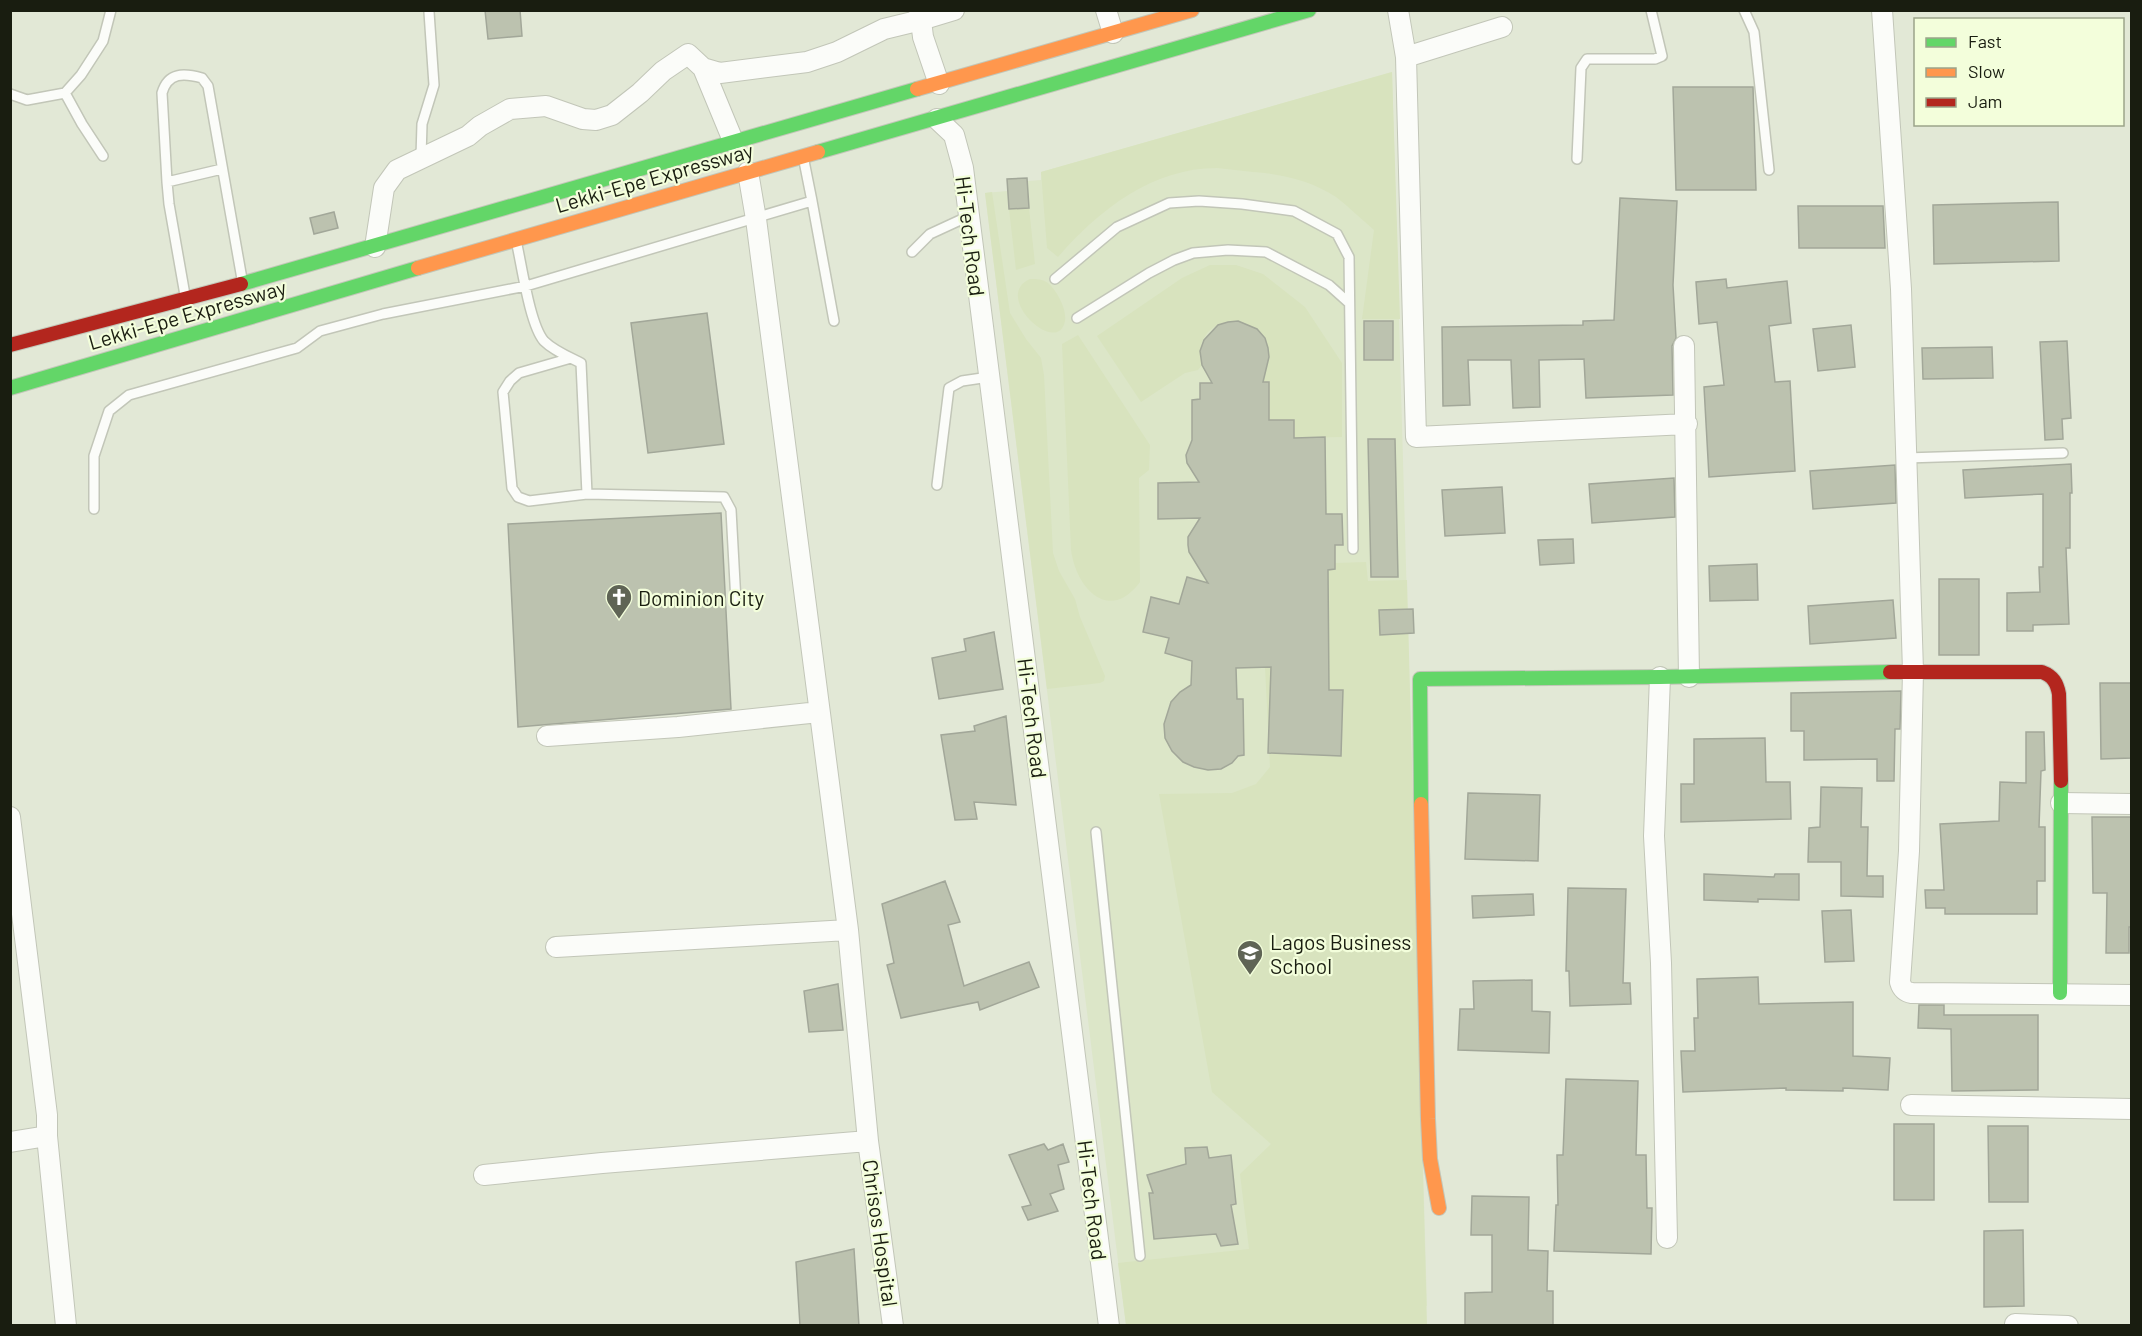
<svg xmlns="http://www.w3.org/2000/svg" width="2142" height="1336" viewBox="0 0 2142 1336" font-family="Barlow,sans-serif">
<rect width="100%" height="100%" fill="#e2e8d6"/>
<path fill="#dce6c8" d="M1392,72L1427,1306L1126,1325L985,193L1007,191V179L1027,178L1028,181L1041,180V172Z"/>
<path fill="#d8e3be" d="M1392,72L1400,319H1362L1374,230C1361,219 1349,207 1336,197C1312,181 1282,174 1253,172C1241,171 1229,169 1217,168C1152,168 1099,210 1058,257L1047,248L1041,172Z
M992,192L1010,313L1026,339L1041,358L1044,375L1053,553L1059,571L1075,599L1080,617L1105,676L1104,681L1100,683L1047,689L985,193Z
M1029,208L1035,264L1016,270L1009,209Z
M1210,265H1236L1263,274L1305,307L1342,363V437L1294,438V420H1269V382H1263L1257,329C1235,317 1204,320 1200,351C1200,355 1201,361 1202,365L1198,370L1185,373L1141,402L1097,336L1182,278Z
M1030,279C1036,279 1043,279 1048,283C1057,291 1067,309 1065,321C1058,358 991,296 1030,279Z
M1078,335L1150,445L1149,470L1139,478L1140,582C1109,624 1076,588 1071,550L1062,344Z
M1366,562L1368,581L1407,580L1427,1325H1126L1118,1263L1249,1249L1240,1174L1271,1144L1212,1092L1159,794L1232,793L1256,784L1270,767L1265,667L1329,666L1328,570L1335,569V563Z"/>
<path fill="#bcc2af" stroke="#a2a799" stroke-width="1.5" d="M485,10H520L522,36L488,39Z
M1673,87H1753L1756,190H1676Z
M1027,178L1029,208L1009,209L1007,179Z
M1620,198L1677,201L1673,285L1676,338L1672,346L1673,395L1586,398L1584,359L1539,360L1540,407L1513,408L1511,360H1468L1470,405L1443,406L1442,327L1583,325V321L1614,320Z
M2058,202L2059,261L1934,264L1933,205Z
M1798,206H1883L1885,248H1799Z
M334,212L338,228L314,234L310,218Z
M1726,279L1727,288L1787,281L1791,323L1769,326L1775,382L1790,381L1795,471L1709,477L1704,387L1724,385L1717,322L1699,324L1696,282Z
M707,313L724,444L648,453L631,323Z
M1238,321L1257,329L1265,338L1268,348L1269,357L1263,382H1269V420H1294V438L1325,437L1326,514H1342L1343,545H1335V569L1328,570L1329,690H1343L1341,756L1268,753L1271,667L1236,668L1237,699H1243L1244,755L1238,756L1232,763L1221,769L1208,770L1194,767L1183,762L1172,751L1165,738L1164,724L1171,702L1180,692L1191,685L1192,661L1165,653L1169,638L1143,632L1151,597L1179,604L1187,577L1208,583L1189,552L1188,545V537L1200,518L1158,519V483L1199,482L1187,463L1186,455L1192,440V400L1200,399V383H1212L1202,365L1200,351L1204,340L1218,325L1228,322Z
M1364,321H1393V360H1364Z
M1851,325L1855,367L1818,371L1813,329Z
M2067,341L2071,418L2062,419L2063,439L2045,440L2040,342Z
M1992,347L1993,378L1923,379L1922,348Z
M1368,439H1395L1398,577H1371Z
M2071,464L2072,493H2070V548H2066L2069,624L2033,625V631H2007V593L2040,592L2039,567H2043V494L1965,498L1963,470Z
M1895,465L1896,503L1813,509L1810,471Z
M1674,478L1675,517L1592,523L1589,484Z
M1502,487L1505,533L1445,536L1442,490Z
M721,513L731,709L518,727L508,524Z
M1573,539L1574,563L1540,565L1538,540Z
M1757,564L1758,600L1710,601L1709,566Z
M1939,579H1979V655H1939Z
M1893,600L1896,638L1810,644L1808,606Z
M1413,609L1414,633L1380,635L1379,610Z
M994,632L1003,689L939,699L932,658L966,651L964,639Z
M2100,683H2132V758L2101,759Z
M1901,691L1900,729H1895L1894,781H1877V759L1804,760V731H1791V693Z
M1006,716L1016,805L974,802L977,819L955,820L941,735L975,731L974,726Z
M2026,732H2044L2045,770L2041,771L2039,827H2045V881H2037V914H1945V908H1926L1925,890H1944L1940,824L1999,821L2000,782L2026,783Z
M1765,738L1766,782H1790L1791,819L1681,822V784H1694V739Z
M1821,787L1862,788L1861,827H1868L1867,876H1883V897L1841,896V862H1808L1809,828L1820,827Z
M1468,793L1540,795L1538,861L1465,859Z
M2092,817H2132V927H2129V953H2106L2107,893H2093Z
M1704,874L1774,877L1775,874H1799V900L1758,899V902L1704,900Z
M945,881L960,922L948,925L964,986L1029,962L1039,987L980,1010L978,1002L901,1018L887,965L894,963L882,904Z
M1568,888L1626,889L1623,983H1630L1631,1004L1570,1006L1569,971H1566Z
M1533,894L1534,915L1473,918L1472,896Z
M1851,910L1854,961L1825,962L1822,911Z
M1758,977L1759,1004L1853,1002V1056L1890,1058L1888,1090L1843,1088V1091L1786,1090V1088L1683,1092L1681,1051H1695L1694,1018H1698L1697,979Z
M1532,980V1011L1550,1012L1549,1053L1458,1050L1460,1009H1474L1473,981Z
M838,984L843,1030L809,1032L804,991Z
M1919,1005H1944V1015H2038V1090L1952,1091L1951,1029L1918,1028Z
M1566,1079L1638,1081L1636,1155H1646L1647,1208H1652L1651,1254L1554,1251L1556,1205H1558L1557,1155H1563Z
M1894,1124H1934V1200H1894Z
M1988,1126H2028V1202H1989Z
M1044,1144L1048,1150L1063,1144L1069,1162L1058,1165L1064,1189L1050,1194L1058,1211L1028,1220L1022,1207L1031,1205L1009,1155Z
M1207,1147L1209,1158L1231,1155L1236,1204L1231,1205L1238,1244L1221,1246L1216,1234L1154,1239L1149,1193H1153L1147,1175L1186,1164L1185,1148Z
M1472,1196L1529,1197L1528,1250L1548,1251L1547,1291H1553V1326H1465V1293L1492,1292V1235H1471Z
M2023,1230L2024,1306L1984,1307V1231Z
M854,1249L859,1326H800L796,1262Z"/>
<g fill="none" stroke-linecap="round" stroke-linejoin="round">
<g stroke="#c2c6b8" stroke-width="12">
<path id="lane" d="M1744,10L1754,32L1769,170
M10,94L27,100L65,93
M103,156L82,124L65,93L81,75L103,41L111,10
M421,157L422,124L434,85L429,12
M1577,159L1581,68L1587,59H1655L1662,56L1651,10
M167,182L162,93C168,72 184,73 202,78L208,86L242,279
M812,201L834,321
M517,245C522,267 530,325 544,341C554,351 569,357 581,363L587,494L529,501L518,497L512,488L503,392L510,381L519,373L571,358
M912,252L930,234L969,216
M1055,279L1117,227L1169,203L1199,201L1242,204L1294,211L1337,234L1349,257L1353,549
M185,295L169,204L167,182L222,169
M1077,318L1149,273L1174,260L1193,253L1228,250L1266,252L1329,285L1348,302
M1906,458L2063,453
M937,485L949,388L962,381L989,377
M587,494L724,497L731,510L736,602
M94,509V456L109,411L129,395L297,348L320,331L383,314L526,286L812,201L804,161
M1096,832L1140,1256"/>
</g>
<g stroke="#c2c6b8" stroke-width="22">
<path id="street" d="M1106,10L1113,33
M1398,10L1406,57L1416,437L1687,424
M1882,10L1901,289L1913,671L1909,851L1900,982C1902,989 1905,992 1912,993L2132,995
M1406,57L1502,27
M703,68L734,143
M939,84L923,37L921,20L954,10
M937,119L954,135L963,168L1109,1326
M375,247L384,188L397,170L468,136L480,126L510,109L546,106L583,119L596,120L612,115L640,93L663,71L688,54L703,68L720,73L807,62L837,52L884,29L921,20L919,10
M1684,346L1689,677
M1660,677L1654,836L1661,963L1667,1238
M547,736L678,727L819,712
M2061,803L2132,804
M10,817L47,1115V1136L66,1326
M556,947L848,930
M1911,1105L2132,1109
M868,1141L893,1326
M10,1142L47,1136
M484,1175L602,1163L868,1141L848,930L756,219L748,172
M2015,1324L2068,1326"/>
</g>
<g stroke="#c2c6b8" stroke-width="16">
<path id="fast" d="M818,152L1309,10
M241,284L917,89
M10,388L418,268
M1421,804L1420,679L1660,677L1890,672
M2060,993L2061,781"/>
</g>
<g stroke="#c2c6b8" stroke-width="16">
<path id="slow" d="M917,89L1192,10
M418,268L818,152
M1421,804L1428,1119L1430,1159L1439,1208"/>
</g>
<g stroke="#c2c6b8" stroke-width="16">
<path id="jam" d="M10,345L241,284
M1890,672H2042C2053,676 2057,683 2059,694L2061,781"/>
</g>
<use href="#lane" stroke="#fbfcf9" stroke-width="9"/>
<use href="#street" stroke="#fbfcf9" stroke-width="20"/>
<use href="#fast" stroke="#63d668" stroke-width="14"/>
<use href="#slow" stroke="#ff974d" stroke-width="14"/>
<use href="#jam" stroke="#b3261e" stroke-width="14"/>
</g>
<defs>
<g id="church-pin" transform="scale(1.35)"><path d="M0 17L-7.5 6A9.5 9.5 0 1 1 7.5 6Z" fill="#5f6455" stroke="#f3fedb"/><path d="M-1.2-6h2.4v3.5h3.3v2.4h-3.3V6h-2.4V-.1h-3.3v-2.4h3.3Z" fill="#fff"/></g>
<g id="university-pin" transform="scale(1.35)"><path d="M0 17L-7.5 6A9.5 9.5 0 1 1 7.5 6Z" fill="#5f6455" stroke="#f3fedb"/><path d="M0-5L7-2L0 1L-7-2ZM-4 1L0 2.5L4 1V4Q0 6-4 4Z" fill="#fff"/></g>
</defs>
<g fill-rule="evenodd">
<use href="#church-pin" x="619" y="597"/>
<use href="#university-pin" x="1250" y="953"/>
</g>
<g text-anchor="middle" dominant-baseline="central" stroke-width="4.5" stroke-linejoin="round" paint-order="stroke">
<g font-size="21" fill="#191d10" stroke="#f3fedb">
<text transform="translate(654 177) rotate(-16)">Lekki-Epe Expressway</text>
<text transform="translate(971 236) rotate(83)">Hi-Tech Road</text>
<text transform="translate(187 314) rotate(-16)">Lekki-Epe Expressway</text>
<text transform="translate(1033 718) rotate(83)">Hi-Tech Road</text>
<text transform="translate(1093 1200) rotate(83)">Hi-Tech Road</text>
<text transform="translate(881 1233) rotate(82)">Chrisos Hospital</text>
</g>
<g font-size="21" fill="#191d10" stroke="#f3fedb" text-anchor="start">
<text x="638" y="597">Dominion City</text>
<text x="1270" y="941">Lagos Business<tspan x="1270" dy="24">School</tspan></text>
</g>
</g>
<rect width="2142" height="1336" fill="none" stroke="#191d10" stroke-width="24"/>
<rect x="1914" y="18" width="210" height="108" fill="#f3fedb" stroke="#9ca48a" stroke-width="1.5"/>
<rect x="1926" y="38" width="30" height="9" fill="#63d668" stroke="#9ca48a" stroke-width="1.5"/>
<text x="1968" y="48" font-size="18" fill="#191d10">Fast</text>
<rect x="1926" y="68" width="30" height="9" fill="#ff974d" stroke="#9ca48a" stroke-width="1.5"/>
<text x="1968" y="78" font-size="18" fill="#191d10">Slow</text>
<rect x="1926" y="98" width="30" height="9" fill="#b3261e" stroke="#9ca48a" stroke-width="1.5"/>
<text x="1968" y="108" font-size="18" fill="#191d10">Jam</text>
</svg>
